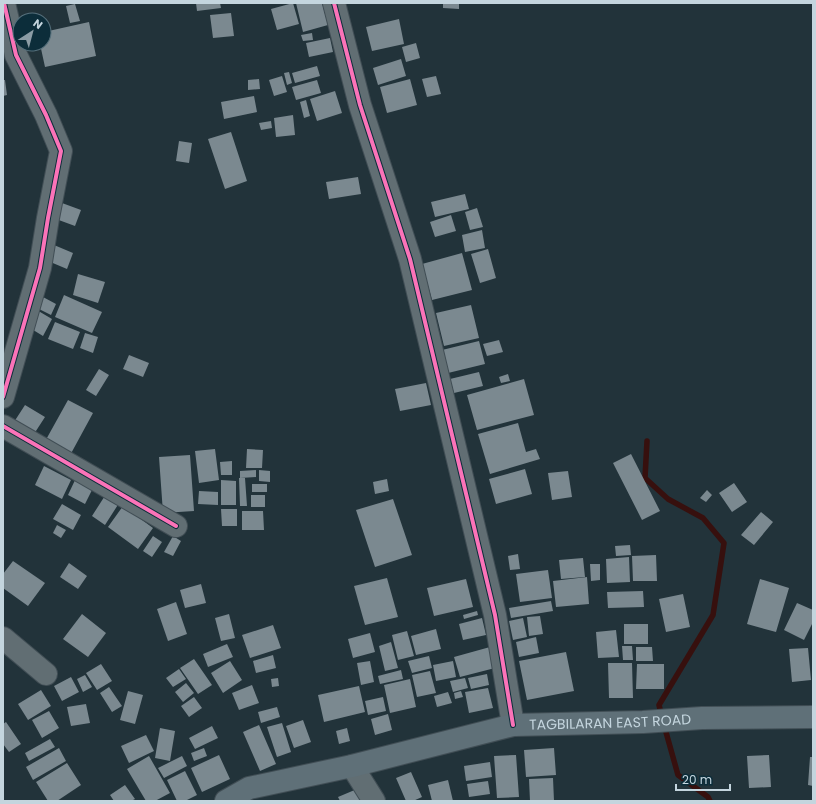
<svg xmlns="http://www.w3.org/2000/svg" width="816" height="804" viewBox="0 0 816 804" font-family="Poppins,sans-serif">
<rect width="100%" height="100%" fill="#22333a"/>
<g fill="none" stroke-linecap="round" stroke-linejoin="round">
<path stroke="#37100e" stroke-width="5.5" d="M647,441L645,478L668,499L703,518L724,543L713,615L659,705L662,717
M664,725L678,775L708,797L710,801"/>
</g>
<path fill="#7b8990" d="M196,3H220L221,8L197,11Z
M293,3L299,24L277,30L271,9Z
M296,3H322L328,25L303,32Z
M443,3H459V9L443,8Z
M75,4L80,21L70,23L66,6Z
M231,13L234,36L213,38L210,15Z
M399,19L404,44L372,51L366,27Z
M89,22L96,56L45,67L40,44H44V32Z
M312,33L313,40L303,41L301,35Z
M330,38L333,52L309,57L306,43Z
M416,43L420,58L406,62L402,47Z
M401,59L406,76L378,85L373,68Z
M317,66L320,76L295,83L292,73Z
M289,72L292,83L287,85L284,73Z
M282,76L287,92L274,96L269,80Z
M436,76L441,94L427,97L422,79Z
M259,79L260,89L248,90V80Z
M410,79L417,105L387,113L380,87Z
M3,80H5L7,95L3,96Z
M317,80L321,93L296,100L292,87Z
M335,91L342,113L317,121L310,99Z
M254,96L257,112L224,119L221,102Z
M306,100L310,116L304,118L300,102Z
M293,115L295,135L276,137L274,118Z
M271,121L272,128L261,130L259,123Z
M231,132L247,181L225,189L208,139Z
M179,141L192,143L189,163L176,161Z
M358,177L361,194L329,199L326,182Z
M465,194L469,209L435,217L431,202Z
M62,203L81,210L75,226L56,219Z
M477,208L483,227L470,230L465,212Z
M451,215L456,231L435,237L430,222Z
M482,230L485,248L465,252L462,235Z
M54,245L73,253L67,269L48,261Z
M488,249L496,278L480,283L471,254Z
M462,253L472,290L432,300L422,264Z
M78,274L105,282L98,303L73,295Z
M64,295L102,312L92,333L55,317Z
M43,297L56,304L51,315L37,308Z
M471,305L479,338L444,346L436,313Z
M35,309L52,319L43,336L25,325Z
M55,322L80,332L73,349L48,339Z
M85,333L98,337L93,353L80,348Z
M499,340L503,352L487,356L483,344Z
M479,341L485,364L448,373L442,350Z
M129,355L149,363L143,377L123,369Z
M99,369L109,375L96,396L86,390Z
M479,372L483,386L454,393L450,379Z
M508,374L510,381L501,383L499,377Z
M524,379L534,415L477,430L467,395Z
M426,383L431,405L400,411L395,389Z
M68,400L93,413L68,459L43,445Z
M25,405L45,417L34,434L14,422Z
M518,423L526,452L536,449L540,459L490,474L478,434Z
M215,449L219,480L199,483L195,451Z
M247,449L263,450L262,468H246Z
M631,454L660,511L642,520L613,463Z
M190,455L194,511L163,513L159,457Z
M232,461V475H221L220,462Z
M44,466L71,480L62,499L35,485Z
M525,469L532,494L496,504L489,479Z
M256,470V477L240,478V471Z
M259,470L270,471V482L259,481Z
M568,471L572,497L552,500L548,473Z
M76,478L94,486L85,504L68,495Z
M239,478H245L247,506H240Z
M387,479L389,491L375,494L373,482Z
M221,480L236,481V505H221Z
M734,483L747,502L732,512L719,493Z
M252,484H267V492H252Z
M707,490L712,495L706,502L700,498Z
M108,491L121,500L105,525L92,516Z
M199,491L218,492V505L198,504Z
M251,495H265V507H251Z
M393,499L412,555L375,567L356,510Z
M62,504L81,515L73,530L53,519Z
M123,506L153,528L138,549L108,527Z
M221,509H237V526H222Z
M242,511H263L264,530H242Z
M761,512L773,522L754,545L741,535Z
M57,525L66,530L61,538L53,533Z
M153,536L162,542L152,557L143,551Z
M173,536L181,541L173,556L164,552Z
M630,545L631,555L616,556L615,546Z
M518,554L520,569L510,570L508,556Z
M656,555L657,581H633L632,556Z
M629,557L630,582L607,583L606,559Z
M583,558L585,577L561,579L559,560Z
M13,561L45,583L28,606L3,588V574Z
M69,563L87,576L78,589L60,577Z
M590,564H600V580L591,581Z
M548,570L552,598L520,602L516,574Z
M587,577L589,604L556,607L553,581Z
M387,578L398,617L365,625L354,586Z
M466,579L473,607L434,616L427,588Z
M760,579L789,588L776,632L747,624Z
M201,584L206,603L185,608L180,590Z
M643,591L644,607L608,608L607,592Z
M683,594L690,627L666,632L659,599Z
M551,601L553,611L511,618L509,608Z
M176,602L187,634L168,641L157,609Z
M797,603L813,610V622L804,640L784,630Z
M477,611L478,615L464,619L463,615Z
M82,614L106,633L88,657L63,639Z
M229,614L235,638L221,641L215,618Z
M540,616L543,634L529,636L527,617Z
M482,618L486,635L463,640L459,624Z
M523,618L527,637L513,640L509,621Z
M624,624H648V644H624Z
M273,625L281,648L250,658L242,635Z
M436,629L441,649L416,655L411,636Z
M616,630L619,657L598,658L596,632Z
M407,631L414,656L398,660L392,635Z
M370,633L375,652L353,658L348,639Z
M536,637L539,653L519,657L516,642Z
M391,642L398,668L385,671L379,646Z
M227,644L233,657L208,667L203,654Z
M622,646H632L633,660H623Z
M490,647L495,668L460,677L454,657Z
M636,647H652L653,661H636Z
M808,648L811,680L792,682L789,649Z
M566,652L574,691L527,700L519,661Z
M273,655L276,668L256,673L253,661Z
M429,656L432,668L412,673L408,661Z
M194,659L212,685L198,694L180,668Z
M230,661L242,680L223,693L211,673Z
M370,661L374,682L361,685L357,663Z
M453,661L456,677L436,681L433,665Z
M608,663H632L633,698H609Z
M101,664L112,681L97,690L86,673Z
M637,664H664V689H636Z
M179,669L186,679L173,687L166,678Z
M401,670L403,679L380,684L378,676Z
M430,671L436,693L417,697L412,675Z
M487,674L489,685L471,689L468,678Z
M85,675L92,687L83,692L77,679Z
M71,677L79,692L62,701L54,686Z
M278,678L279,686L272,687L271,679Z
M465,678L468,688L453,692L450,681Z
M410,679L416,707L390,713L384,685Z
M186,683L194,693L183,702L175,692Z
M252,685L259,703L239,710L232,693Z
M359,686L365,712L324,722L318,695Z
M109,687L122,706L112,712L100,693Z
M488,688L493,708L469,713L465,692Z
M41,690L51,706L28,720L18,704Z
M128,691L143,695L135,724L120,720Z
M461,691L463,697L455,699L454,693Z
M448,692L452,703L437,707L434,696Z
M194,697L202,708L189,717L181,706Z
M383,697L386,711L368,715L365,701Z
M86,704L90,723L71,726L67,707Z
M277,707L280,717L261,723L258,712Z
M49,711L59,728L42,738L32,720Z
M388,714L392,730L375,735L371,719Z
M303,720L311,742L294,748L286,726Z
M6,722L21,744L9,752L3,744V724Z
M282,723L291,752L277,757L267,727Z
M259,725L276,764L260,771L243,732Z
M212,726L218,738L195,749L189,738Z
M160,728L175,731L170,761L155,758Z
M347,728L350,741L339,744L336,731Z
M146,735L154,751L129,763L121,746Z
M50,739L55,747L29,761L25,753Z
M59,748L66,761L33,780L26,767Z
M204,748L207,756L194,761L191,753Z
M554,748L556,775L526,777L524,750Z
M219,755L230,779L202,792L191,768Z
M516,755L519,797L497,798L494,756Z
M769,755L771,787L749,788L747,756Z
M149,756L170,793L155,801H146L127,769Z
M182,756L187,766L164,778L158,768Z
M810,757H813V786L808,785Z
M490,762L492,777L466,781L464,766Z
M67,763L81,785L57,801H48L36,782Z
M185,771L197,795L185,801H177L167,780Z
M411,772L422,797L413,801H406L396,778Z
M553,778L554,801H530L529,779Z
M448,780L453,801H432L428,785Z
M488,781L490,794L469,797L467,784Z
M125,785L135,799L131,801H114L110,795Z
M357,789L363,801H340L338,797Z"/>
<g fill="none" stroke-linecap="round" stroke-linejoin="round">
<g stroke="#414e55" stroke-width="24">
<path id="minor" d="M3,397L40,268L48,218L61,151L46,115L16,55L4,3
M3,426L176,526
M3,638L46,674
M352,766L374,801"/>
</g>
<g stroke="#414e55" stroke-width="24">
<path id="tertiary" d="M334,3L360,105L410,259L495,615L513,725"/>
</g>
<g stroke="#414e55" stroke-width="24">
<g id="primary">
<path id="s1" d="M226,801L249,788L352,766L513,725L643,722L702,718L813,717"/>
</g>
</g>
<use href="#minor" stroke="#616e73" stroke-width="22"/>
<use href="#tertiary" stroke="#616e73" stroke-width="22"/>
<use href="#primary" stroke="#5f7078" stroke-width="22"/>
<g stroke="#0c2d3a" stroke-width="6">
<path id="cycleway" d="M334,3L360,105L410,259L495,615L513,725
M3,397L40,268L48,218L61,151L46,115L16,55L4,3
M3,426L176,526"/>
</g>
<use href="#cycleway" stroke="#fb73b8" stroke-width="4"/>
</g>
<g text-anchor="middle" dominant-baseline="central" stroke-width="4" stroke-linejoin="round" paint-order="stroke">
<g font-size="14" fill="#c4d5de" stroke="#0c2d3a">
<text stroke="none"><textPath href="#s1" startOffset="395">TAGBILARAN EAST ROAD</textPath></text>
</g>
</g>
<rect width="816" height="804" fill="none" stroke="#c4d5de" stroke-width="8"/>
<g transform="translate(32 32) rotate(36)"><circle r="19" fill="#0c2d3a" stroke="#56707c"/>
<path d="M0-3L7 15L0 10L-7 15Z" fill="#8b9ca5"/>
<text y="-6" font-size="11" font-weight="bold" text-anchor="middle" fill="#c4d5de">N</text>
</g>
<path d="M676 784v6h54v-6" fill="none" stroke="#c4d5de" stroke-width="2"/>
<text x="682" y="784" font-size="12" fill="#c4d5de" stroke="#0c2d3a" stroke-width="3" paint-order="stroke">20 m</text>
</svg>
